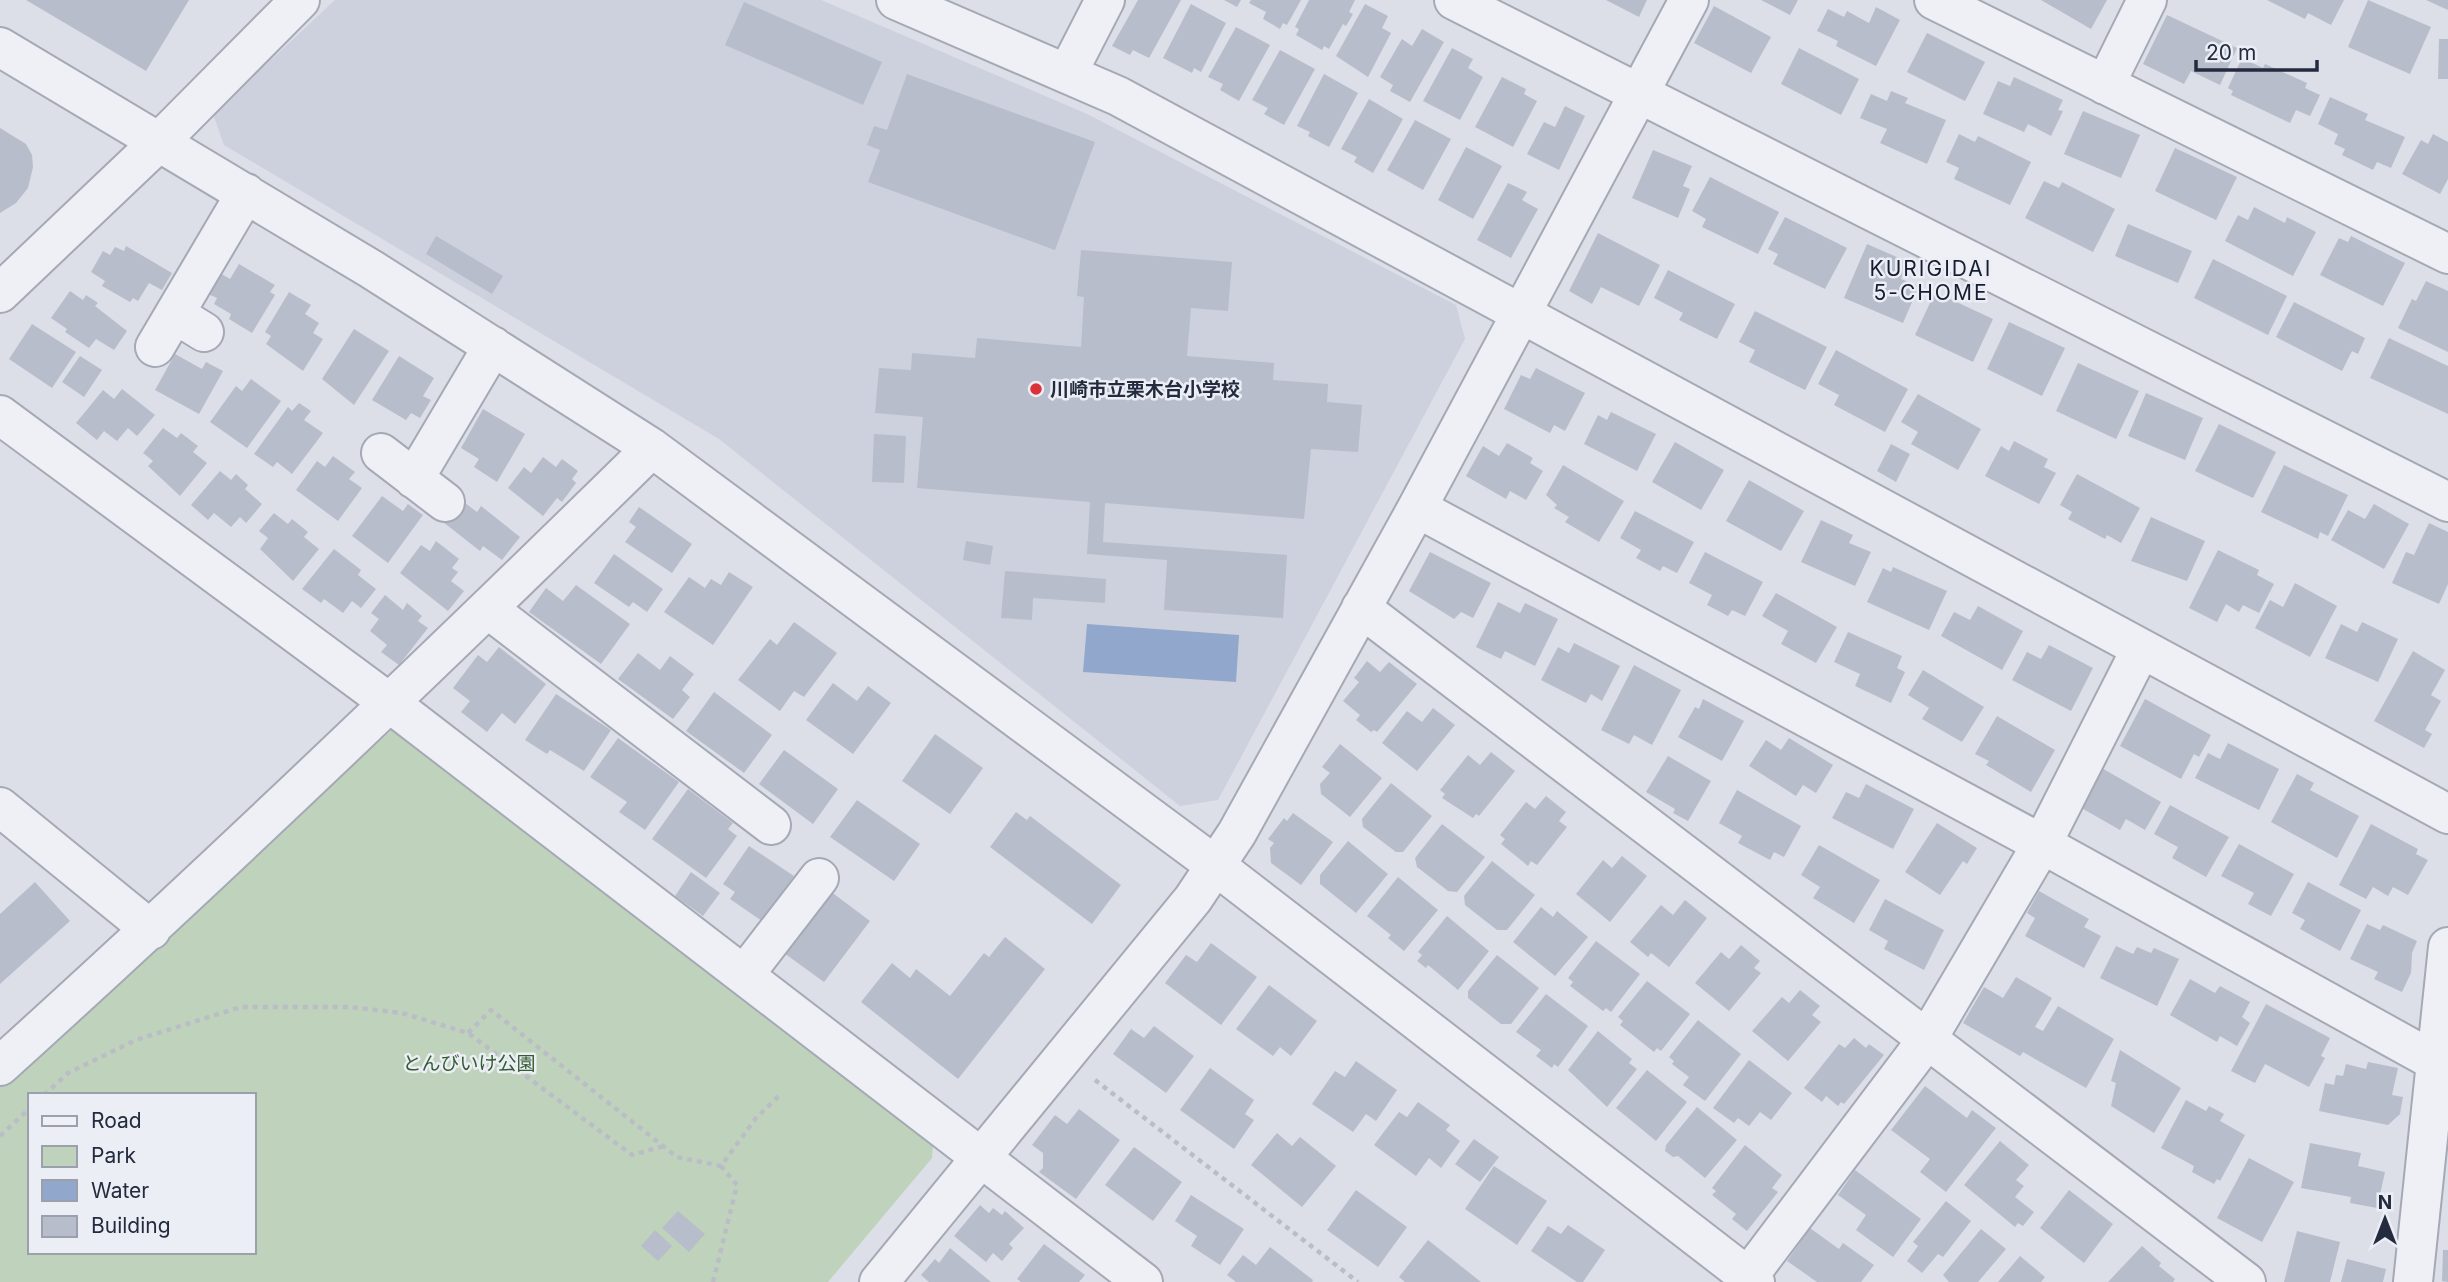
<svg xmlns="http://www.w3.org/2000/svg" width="2448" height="1282" viewBox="0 0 2448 1282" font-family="Inter,'Noto Sans JP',sans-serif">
<rect width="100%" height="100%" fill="#dcdfe8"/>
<path fill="#cdd1dd" d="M335,0H821L1087,114L1456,305L1465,339L1218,800L1180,806L719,439L224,145L213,114Z"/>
<path fill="#bfd2bc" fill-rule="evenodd" d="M392,730L933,1145L932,1158L828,1282H0V1079ZM30,1095H254V1252H30Z"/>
<path fill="#92a7cc" d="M1087,624L1239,635L1236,682L1083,672Z"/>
<path fill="#b8bdcb" d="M26,0H189L146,71Z
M1138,0H1181L1149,58L1133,50L1130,55L1112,46Z
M1224,0H1241L1237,7Z
M1251,0H1301L1287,25L1283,23L1280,29L1263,19L1266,12L1249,3Z
M1309,0H1355L1349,12L1353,14L1346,26L1343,24L1329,49L1324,46L1322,50L1296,35L1299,29L1295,27Z
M1606,0H1647L1639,17Z
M1761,0H1798L1790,15Z
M2041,0H2107L2091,29Z
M2267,0H2344L2331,25L2308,13L2305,19Z
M2368,0L2431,27L2410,74L2348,47Z
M2426,0H2448V10Z
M744,2L882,62L863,105L725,45Z
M1191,4L1226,23L1201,72L1194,68L1192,73L1163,58Z
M1365,4L1388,16L1382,28L1391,33L1368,77L1336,56Z
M1714,6L1771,37L1751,73L1694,43Z
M1876,7L1900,20L1876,66L1836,46L1838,41L1817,31L1828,9L1844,17L1847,11L1869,23Z
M2167,15L2237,48L2220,85L2191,71L2184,84L2143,64Z
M1236,27L1270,45L1239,101L1220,90L1223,84L1208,77Z
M1422,29L1444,42L1410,102L1390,91L1393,85L1380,77L1402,39L1412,46Z
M1927,33L1985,62L1965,101L1907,72Z
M2439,39H2448V79H2438Z
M1452,48L1473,59L1468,68L1483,77L1460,120L1423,101Z
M1799,48L1859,79L1841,115L1781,84Z
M1280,50L1315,69L1284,125L1264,114L1268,108L1252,100Z
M2242,58L2263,68L2265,64L2307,83L2305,88L2320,95L2310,116L2296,110L2290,123L2231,95L2233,91L2228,88Z
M907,74L1095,142L1055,250L868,182L880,150L867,145L874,126L887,130Z
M1324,74L1358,93L1329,147L1308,136L1310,132L1297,126Z
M1502,77L1526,89L1524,94L1537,101L1513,147L1475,127Z
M2014,77L2063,100L2058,110L2063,111L2051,136L2028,124L2024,132L1983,114L1998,81L2010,86Z
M1891,91L1908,98L1905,103L1946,120L1927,164L1880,143L1887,129L1860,118L1871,94L1887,101Z
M2330,97L2368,114L2365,120L2405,137L2391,168L2377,162L2373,170L2342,155L2345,149L2334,144L2338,134L2318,124Z
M1369,99L1403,119L1373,173L1354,162L1357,157L1341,149Z
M1565,106L1585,116L1559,170L1527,154L1544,122L1555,127Z
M2083,111L2140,135L2121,178L2064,154Z
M1415,120L1451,139L1423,190L1387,170Z
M0,128L26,144L32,155L33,167L28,188L16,203L0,213Z
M1959,134L1975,142L1978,136L2031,162L2010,205L1954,179L1959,168L1946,162Z
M2433,134L2448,142V179L2440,194L2402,174L2421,140L2428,144Z
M1466,147L1502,166L1473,219L1438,200Z
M2175,148L2237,177L2216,220L2155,191Z
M1653,150L1692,166L1683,186L1690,189L1678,218L1632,198Z
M1710,177L1779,212L1758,254L1702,227L1706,219L1692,211Z
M2044,181L2059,188L2062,182L2115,209L2093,252L2025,218Z
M1508,183L1527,192L1522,200L1538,209L1511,258L1477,240Z
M2254,207L2285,223L2287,217L2316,232L2293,276L2225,241L2238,215L2248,220Z
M1785,217L1847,248L1825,289L1773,264L1778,254L1768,249Z
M2128,224L2192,251L2178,283L2115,256Z
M1598,233L1660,265L1639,306L1601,287L1592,304L1569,291Z
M436,236L503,276L492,294L426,254Z
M2351,236L2405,263L2383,306L2320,275L2339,238L2348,242Z
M1867,244L1908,262L1901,279L1919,286L1903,323L1844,298Z
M126,246L172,273L162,290L149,283L138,301L133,298L130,302L102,286L105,281L91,272L103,251L110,255L115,247L124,251Z
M1081,250L1232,262L1228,311L1191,308L1187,356L1274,363L1273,380L1328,384L1327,402L1362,405L1358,452L1311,449L1304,519L1105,503L1103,542L1287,555L1283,618L1164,610L1167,560L1087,554L1090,502L917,488L923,417L875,413L879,368L911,370L912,353L975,358L977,338L1081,347L1084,297L1077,296Z
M2213,259L2287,296L2268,335L2194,298Z
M239,264L275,285L270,292L275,295L252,333L229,319L231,314L214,304L217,298L208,294L220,273L230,279Z
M1668,270L1735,304L1717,339L1679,320L1683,313L1654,298Z
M2426,281L2448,291V352L2398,328L2412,299L2416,301Z
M70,291L83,300L86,295L98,303L95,306L127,331L114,350L96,339L89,348L65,332L67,329L51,318Z
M289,292L311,305L305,314L319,323L313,333L323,339L303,371L266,344L271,336L265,332Z
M1935,292L1993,319L1973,362L1915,335Z
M2294,302L2365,338L2358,354L2352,351L2342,371L2276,337Z
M1755,311L1827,347L1805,390L1749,362L1755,350L1739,342Z
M2009,322L2065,348L2042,396L1987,369Z
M32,324L76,352L52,388L9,359Z
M354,329L389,351L354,405L322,379Z
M2389,338L2448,366V414L2370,378Z
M1836,350L1908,389L1885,432L1834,405L1839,395L1818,384Z
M175,354L202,369L206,362L223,371L199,414L155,390Z
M80,356L102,370L84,397L62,382Z
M399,356L434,378L423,396L431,400L420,418L411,413L406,420L372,400Z
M2078,363L2139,391L2116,439L2056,411Z
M1536,368L1585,393L1565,431L1554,425L1550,433L1504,409L1521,375L1530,379Z
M251,379L281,401L247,448L210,422L236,386L242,391Z
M122,389L155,415L137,436L128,428L117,441L104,431L97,440L76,423L103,390L114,399Z
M2146,393L2203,418L2185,460L2128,436Z
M1918,394L1981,429L1958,470L1911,444L1918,432L1901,422Z
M299,403L311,411L304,420L323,433L292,474L277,462L273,467L254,454L288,407L292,411Z
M483,409L525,434L497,482L474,467L479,459L461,448Z
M1611,412L1656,434L1637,471L1584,444L1598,415L1607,420Z
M2219,424L2276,452L2253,498L2195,471Z
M163,428L177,438L181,433L198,446L193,452L207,463L180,496L148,466L153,461L143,453Z
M874,434L906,436L904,483L872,482Z
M2014,441L2048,459L2044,467L2056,473L2039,504L1985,476L2001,446L2009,451Z
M1675,442L1724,470L1701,510L1652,482Z
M1507,443L1533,458L1530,463L1543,471L1526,500L1510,491L1506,499L1466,476L1483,446L1499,456Z
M1891,444L1910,454L1896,482L1877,471Z
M333,456L355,472L349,479L362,488L338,521L296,490L317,461L325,467Z
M543,457L556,467L562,459L578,471L572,479L576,483L562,502L557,498L543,516L508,488L524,467L531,473Z
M1563,465L1624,501L1599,542L1565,522L1569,517L1554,508L1557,505L1546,495Z
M2284,465L2348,495L2328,536L2320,532L2318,539L2261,512Z
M220,471L231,480L236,474L248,485L245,489L262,504L246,523L240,517L231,527L214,513L208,520L191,505Z
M2077,474L2140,508L2121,543L2107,535L2105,539L2068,519L2072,512L2060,505Z
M1749,480L1804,511L1781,551L1726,521Z
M382,496L403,511L408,504L423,515L388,563L352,536Z
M461,500L477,512L481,506L520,537L502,560L483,546L480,551L443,522Z
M2374,504L2409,524L2384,569L2331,540L2348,510L2365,519Z
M639,507L692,544L672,573L625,542L636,527L629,522Z
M1635,511L1694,542L1677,573L1663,566L1660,571L1636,558L1641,550L1620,538Z
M274,513L288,524L292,519L308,532L304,537L319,549L293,581L260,549L268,538L259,531Z
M2151,517L2205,541L2187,581L2131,561Z
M1821,520L1853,535L1849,543L1871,552L1855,586L1801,562Z
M2429,523L2448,532V584L2439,604L2392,583L2406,552L2414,555Z
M436,541L459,559L452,568L458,572L451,581L464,591L448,611L400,573L421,545L430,551Z
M966,541L993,546L990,565L963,560Z
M334,549L361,570L358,575L376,589L361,608L352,601L343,613L324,599L321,603L302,589Z
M2218,550L2259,570L2257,575L2274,584L2259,613L2243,605L2239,612L2226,604L2217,622L2189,608Z
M1430,552L1491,583L1473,618L1461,612L1454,619L1409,591Z
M1705,552L1763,582L1745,616L1732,610L1728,616L1707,605L1712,595L1689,583Z
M614,554L663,589L647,612L633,602L629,607L594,583Z
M1893,567L1947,591L1929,630L1867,602L1883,568L1891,572Z
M1005,571L1106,579L1105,603L1033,598L1032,620L1001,618Z
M729,572L753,587L713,645L664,612L689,577L705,588L711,579L721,585Z
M2295,583L2337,606L2310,657L2255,628L2270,600L2283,607Z
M576,585L630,624L601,664L529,612L546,588L563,601Z
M1776,593L1837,627L1816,663L1781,644L1788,631L1762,616Z
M385,595L403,610L407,603L422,616L418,621L428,628L399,665L381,652L387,645L370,631L379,619L371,613Z
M1498,602L1520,613L1525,603L1558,619L1535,666L1505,651L1501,659L1476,647Z
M1978,606L2023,631L2002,670L1941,636L1954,612L1970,620Z
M794,622L837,653L804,697L794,691L780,711L738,680L770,639L777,645Z
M2362,622L2398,639L2378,682L2325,658L2341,624L2357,632Z
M1848,632L1902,656L1897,668L1905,672L1891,703L1855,686L1860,674L1834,662Z
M1574,643L1620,666L1602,701L1591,694L1586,703L1541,680L1558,647L1569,653Z
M2049,645L2093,668L2071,711L2012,680L2027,652L2041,659Z
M499,647L546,684L515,724L502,713L487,732L461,712L470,701L453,688L478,655L487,662Z
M2413,651L2445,670L2431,695L2441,701L2425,730L2432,734L2424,748L2374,721Z
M638,653L660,670L670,656L694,674L682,690L690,697L673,719L618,679Z
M1367,661L1380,672L1389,662L1417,684L1377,732L1374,730L1371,732L1356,720L1360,715L1343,701L1359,682L1354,678Z
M1634,665L1681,690L1652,745L1634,735L1629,744L1601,730Z
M1923,670L1984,707L1962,742L1922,719L1929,708L1908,695Z
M833,683L857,701L868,686L891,703L853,754L806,720Z
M714,692L772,735L744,773L686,731Z
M556,694L611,730L584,771L550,750L547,754L525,740Z
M1703,699L1744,721L1722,761L1678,737L1695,707L1699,709Z
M2145,699L2211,735L2199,757L2194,754L2181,779L2120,746Z
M1433,708L1455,725L1417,771L1382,743L1407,711L1422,722Z
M1997,716L2055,750L2031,792L1986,765L1989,761L1975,754Z
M935,734L983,768L950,814L902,781Z
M618,738L679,782L645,830L619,812L627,802L590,777Z
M1789,738L1833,765L1816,793L1803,785L1796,796L1749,766L1766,740L1781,750Z
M2228,743L2279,769L2259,810L2195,778L2208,753L2220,759Z
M1340,744L1382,778L1350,817L1321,794L1320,784L1330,773L1322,767Z
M784,750L838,789L813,824L759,784Z
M1491,752L1515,771L1479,816L1476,814L1473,818L1442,798L1445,794L1440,790L1468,755L1480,765Z
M1668,756L1711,781L1688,821L1673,813L1675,809L1646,792Z
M2100,767L2161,802L2145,830L2126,819L2120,830L2078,806Z
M2297,774L2314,783L2310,790L2359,816L2337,858L2271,822Z
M1391,783L1432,816L1403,852H1396L1363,827L1362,819Z
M1866,784L1914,809L1893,849L1832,818L1846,792L1859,798Z
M688,789L733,823L728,829L737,836L706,878L652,839Z
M1737,790L1801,826L1784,857L1774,852L1770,860L1738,843L1742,836L1719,823Z
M1546,796L1566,812L1559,821L1567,827L1537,865L1531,861L1528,866L1501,844L1505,839L1500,835L1526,802L1535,809Z
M857,800L920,844L894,881L830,837Z
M2170,805L2229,837L2206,877L2172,858L2178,847L2154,834Z
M1016,812L1027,820L1030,816L1121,885L1092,924L990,847Z
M1293,813L1333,842L1301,885L1271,863L1270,848L1274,843L1268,839L1284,818L1287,821Z
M1937,823L1977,848L1967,864L1963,861L1940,895L1905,872Z
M1442,824L1485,857L1457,892L1448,891L1417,867L1415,858Z
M2371,824L2418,849L2416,854L2428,860L2408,895L2393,887L2388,896L2373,887L2366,899L2339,885Z
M1348,841L1388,874L1356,913L1320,884V875Z
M2239,844L2294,874L2271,916L2248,904L2254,893L2221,876Z
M1819,845L1880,880L1854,923L1813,898L1820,887L1801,875Z
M749,846L794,876L762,921L730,899L735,892L723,884Z
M1622,856L1647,876L1610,922L1576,894L1603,860L1612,868Z
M1492,861L1535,895L1507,930H1497L1465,905L1464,896Z
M691,872L720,893L703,916L675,896Z
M1398,877L1438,910L1404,951L1388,938L1391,935L1367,916Z
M35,882L70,921L0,984V914Z
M2308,882L2361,910L2340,951L2300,929L2305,920L2292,913Z
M830,891L870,921L824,982L784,953Z
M2039,891L2089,919L2084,927L2101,936L2084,968L2025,936L2035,918L2027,913Z
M1885,899L1944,930L1924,970L1884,949L1888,941L1869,930Z
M1685,900L1707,918L1669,967L1651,953L1648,957L1630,942L1661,905L1673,915Z
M1541,907L1553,917L1557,911L1588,937L1555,976L1513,942Z
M1447,916L1489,951L1458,990L1428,965L1426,968L1417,961L1422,955L1418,952Z
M2367,924L2380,930L2383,925L2417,941L2412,953L2411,973L2402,992L2374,979L2378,972L2350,959Z
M1005,937L1045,969L958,1079L861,1002L892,963L910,978L916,969L950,996L984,953L989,957Z
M1596,941L1640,974L1611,1012L1606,1008L1603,1011L1570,986L1573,982L1568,978Z
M1211,943L1257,977L1221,1025L1165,983L1186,955L1197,962Z
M1741,945L1760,961L1754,968L1761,973L1729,1011L1695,983L1721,952L1729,959Z
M2116,946L2133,954L2137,947L2151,953L2154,948L2179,959L2157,1006L2100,978Z
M1497,955L1539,988L1511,1024H1501L1468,998V991Z
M2016,977L2052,998L2035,1027L2043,1031L2058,1006L2114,1039L2086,1088L2023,1052L2020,1056L1963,1023L1984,987L2003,998Z
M2190,979L2215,993L2220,986L2250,1002L2242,1017L2250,1023L2237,1046L2220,1036L2217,1042L2170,1015Z
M1647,981L1690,1014L1661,1051L1657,1048L1654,1052L1620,1025L1623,1021L1618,1017Z
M1269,985L1317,1021L1291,1056L1280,1047L1273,1056L1236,1029Z
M1800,990L1820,1006L1812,1015L1821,1022L1788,1061L1752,1031L1782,997L1789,1003Z
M1546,994L1588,1026L1558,1067L1554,1064L1552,1068L1536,1056L1541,1050L1516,1032Z
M2266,1004L2330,1038L2321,1056L2325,1058L2309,1087L2265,1064L2255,1083L2231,1071Z
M1698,1020L1741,1054L1705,1101L1683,1085L1689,1077L1672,1064L1674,1061L1669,1057Z
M1154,1026L1194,1056L1166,1093L1113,1054L1131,1029L1144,1038Z
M1598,1031L1632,1059L1629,1063L1637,1069L1607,1107L1568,1070Z
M1854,1038L1866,1048L1869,1044L1884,1055L1844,1104L1841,1102L1838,1106L1826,1096L1822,1102L1804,1088L1839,1044L1845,1048Z
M2120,1050L2181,1088L2154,1133L2111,1106L2116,1083L2111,1081Z
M1749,1060L1792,1093L1771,1120L1760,1112L1749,1126L1738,1118L1734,1123L1713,1108Z
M1356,1061L1397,1090L1376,1121L1366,1114L1353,1132L1312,1104L1335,1071L1345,1077Z
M2368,1062L2398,1068L2392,1095L2403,1097L2400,1114L2388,1125L2319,1111L2325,1083L2334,1085L2336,1075L2343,1076L2346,1064L2366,1069Z
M1210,1068L1254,1100L1245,1114L1254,1120L1234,1149L1180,1110Z
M1647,1070L1687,1102L1656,1141L1616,1108Z
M1925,1086L1967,1118L1972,1110L1996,1128L1946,1192L1920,1172L1930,1159L1891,1130Z
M2186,1100L2206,1111L2209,1106L2224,1114L2220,1121L2245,1135L2220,1181L2217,1179L2214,1184L2192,1172L2194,1166L2161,1148Z
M1418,1102L1450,1125L1446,1130L1460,1141L1441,1168L1429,1158L1416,1176L1374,1145L1399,1112L1407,1117Z
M1697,1107L1737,1140L1705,1178L1678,1156L1673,1157L1665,1151L1666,1145Z
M1079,1109L1120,1140L1076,1199L1039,1172L1043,1168V1153L1032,1145L1055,1115L1067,1124Z
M1277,1133L1292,1146L1300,1137L1336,1166L1302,1207L1251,1165Z
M1474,1139L1499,1157L1480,1182L1455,1164Z
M2000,1141L2029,1165L2016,1180L2024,1186L2015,1197L2034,1212L2023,1226L2018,1223L2015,1227L1964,1185Z
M2310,1143L2361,1153L2358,1166L2385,1172L2377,1208L2350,1203L2351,1197L2301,1188Z
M1745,1145L1782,1175L1772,1188L1778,1192L1747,1231L1732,1219L1736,1214L1712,1195L1716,1191L1712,1188Z
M1134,1147L1182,1182L1153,1221L1105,1185Z
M2249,1158L2294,1182L2262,1242L2217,1218Z
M1494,1166L1547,1201L1517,1245L1465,1209Z
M1855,1170L1921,1219L1893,1257L1856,1230L1866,1215L1838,1195Z
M1356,1190L1407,1227L1378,1267L1327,1230Z
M2069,1190L2113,1224L2084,1263L2040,1228Z
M1191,1195L1244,1229L1220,1265L1191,1246L1197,1236L1175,1221Z
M1946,1201L1971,1221L1943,1257L1938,1254L1922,1273L1907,1261L1918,1246L1913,1242Z
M980,1205L989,1213L993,1208L1002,1215L1005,1211L1024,1228L1009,1244L1013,1248L1002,1261L993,1253L986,1262L954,1236Z
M678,1211L705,1234L689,1252L662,1228Z
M1568,1225L1605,1250L1583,1282H1577L1531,1251L1548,1226L1561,1234Z
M1810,1228L1839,1249L1843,1243L1874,1265L1861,1282H1817L1787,1261Z
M1981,1229L2006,1249L1978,1282H1949L1943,1275Z
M655,1230L672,1246L658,1261L641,1246Z
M2297,1231L2340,1242L2330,1282H2284Z
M1428,1240L1481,1282H1405L1399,1277Z
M1044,1244L1085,1275L1079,1282H1021L1017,1279Z
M2142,1246L2161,1263L2159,1266L2175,1279L2173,1282H2108Z
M1270,1247L1313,1280L1312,1282H1236L1227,1275L1243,1255L1256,1265Z
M950,1248L991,1282H929L921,1275L935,1259L939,1263Z
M2443,1250H2448V1282L2442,1281Z
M2020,1256L2045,1277L2041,1282H1998Z
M2347,1259L2386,1269L2383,1282H2341Z"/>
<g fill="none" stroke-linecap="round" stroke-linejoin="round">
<g stroke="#a5a9b5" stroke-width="42">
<path id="minor" d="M896,0L1118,96L2448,814
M1454,0L2448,502
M1934,0L2448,254
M0,47L371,269L652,448L1216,866L1755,1282
M1067,74L1105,0
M2105,85L2147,0
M0,293L160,141L300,0
M175,314L204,332
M155,347L246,193
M0,415L391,704L1143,1282
M381,453L445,502
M414,479L493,346
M1417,508L2042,844L2436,1062
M1361,608L2246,1282
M488,609L771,825
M0,807L151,930
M744,975L819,878
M0,1066C222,865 438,658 652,448
M879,1282L1193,899L1237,833L1417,508L1689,0
M1744,1282L1926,1041L2042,844L2141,649
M2413,1282L2448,947"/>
</g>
<path stroke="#babdc6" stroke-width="4.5" stroke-dasharray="5 5" stroke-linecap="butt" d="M468,1033L491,1010L677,1157L721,1166L756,1118L781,1094
M1095,1080L1358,1282
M44,1095L68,1073L136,1040L241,1007H350L402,1013L468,1033L632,1155L664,1146
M0,1136L30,1108
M713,1282L737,1185L721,1166"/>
<use href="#minor" stroke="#eff0f6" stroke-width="38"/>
</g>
<circle fill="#db3237" stroke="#ebeef5" stroke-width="2.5" cx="1036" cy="389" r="7"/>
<g text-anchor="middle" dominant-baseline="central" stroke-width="5" stroke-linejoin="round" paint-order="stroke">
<g font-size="19" font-weight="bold" fill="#242b3f" stroke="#ebeef5" text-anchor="start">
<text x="1050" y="389">川崎市立栗木台小学校</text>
</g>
<g font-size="19" fill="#335c30" stroke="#ebeef5">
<text x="469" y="1063">とんびいけ公園</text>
</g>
<g font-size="21" letter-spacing="2" fill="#171c30" stroke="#ebeef5">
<text x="1931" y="268">KURIGIDAI<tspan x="1931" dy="24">5-CHOME</tspan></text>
</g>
</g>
<rect x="28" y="1093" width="228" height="161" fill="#ebeef5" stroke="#9ba0ac" stroke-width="2"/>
<rect x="42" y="1116" width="35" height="10" fill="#eff0f6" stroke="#9ba0ac" stroke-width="2"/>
<text x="91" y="1128" font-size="21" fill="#242b3f">Road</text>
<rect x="42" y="1146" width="35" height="21" fill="#bfd2bc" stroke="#9ba0ac" stroke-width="2"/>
<text x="91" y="1163" font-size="21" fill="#242b3f">Park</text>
<rect x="42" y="1180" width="35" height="21" fill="#92a7cc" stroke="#9ba0ac" stroke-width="2"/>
<text x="91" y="1198" font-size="21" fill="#242b3f">Water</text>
<rect x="42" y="1216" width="35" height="21" fill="#b8bdcb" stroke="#9ba0ac" stroke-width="2"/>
<text x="91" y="1233" font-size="21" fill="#242b3f">Building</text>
<g transform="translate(2385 1219)" stroke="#ebeef5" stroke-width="5" paint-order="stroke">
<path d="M0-5L12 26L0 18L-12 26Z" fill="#242b3f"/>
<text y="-10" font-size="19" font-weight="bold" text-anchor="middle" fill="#242b3f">N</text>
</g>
<path d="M2196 60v10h121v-10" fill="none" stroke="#242b3f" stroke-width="3.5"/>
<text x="2206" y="60" font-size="21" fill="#242b3f" stroke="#ebeef5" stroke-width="5" paint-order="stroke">20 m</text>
</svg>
